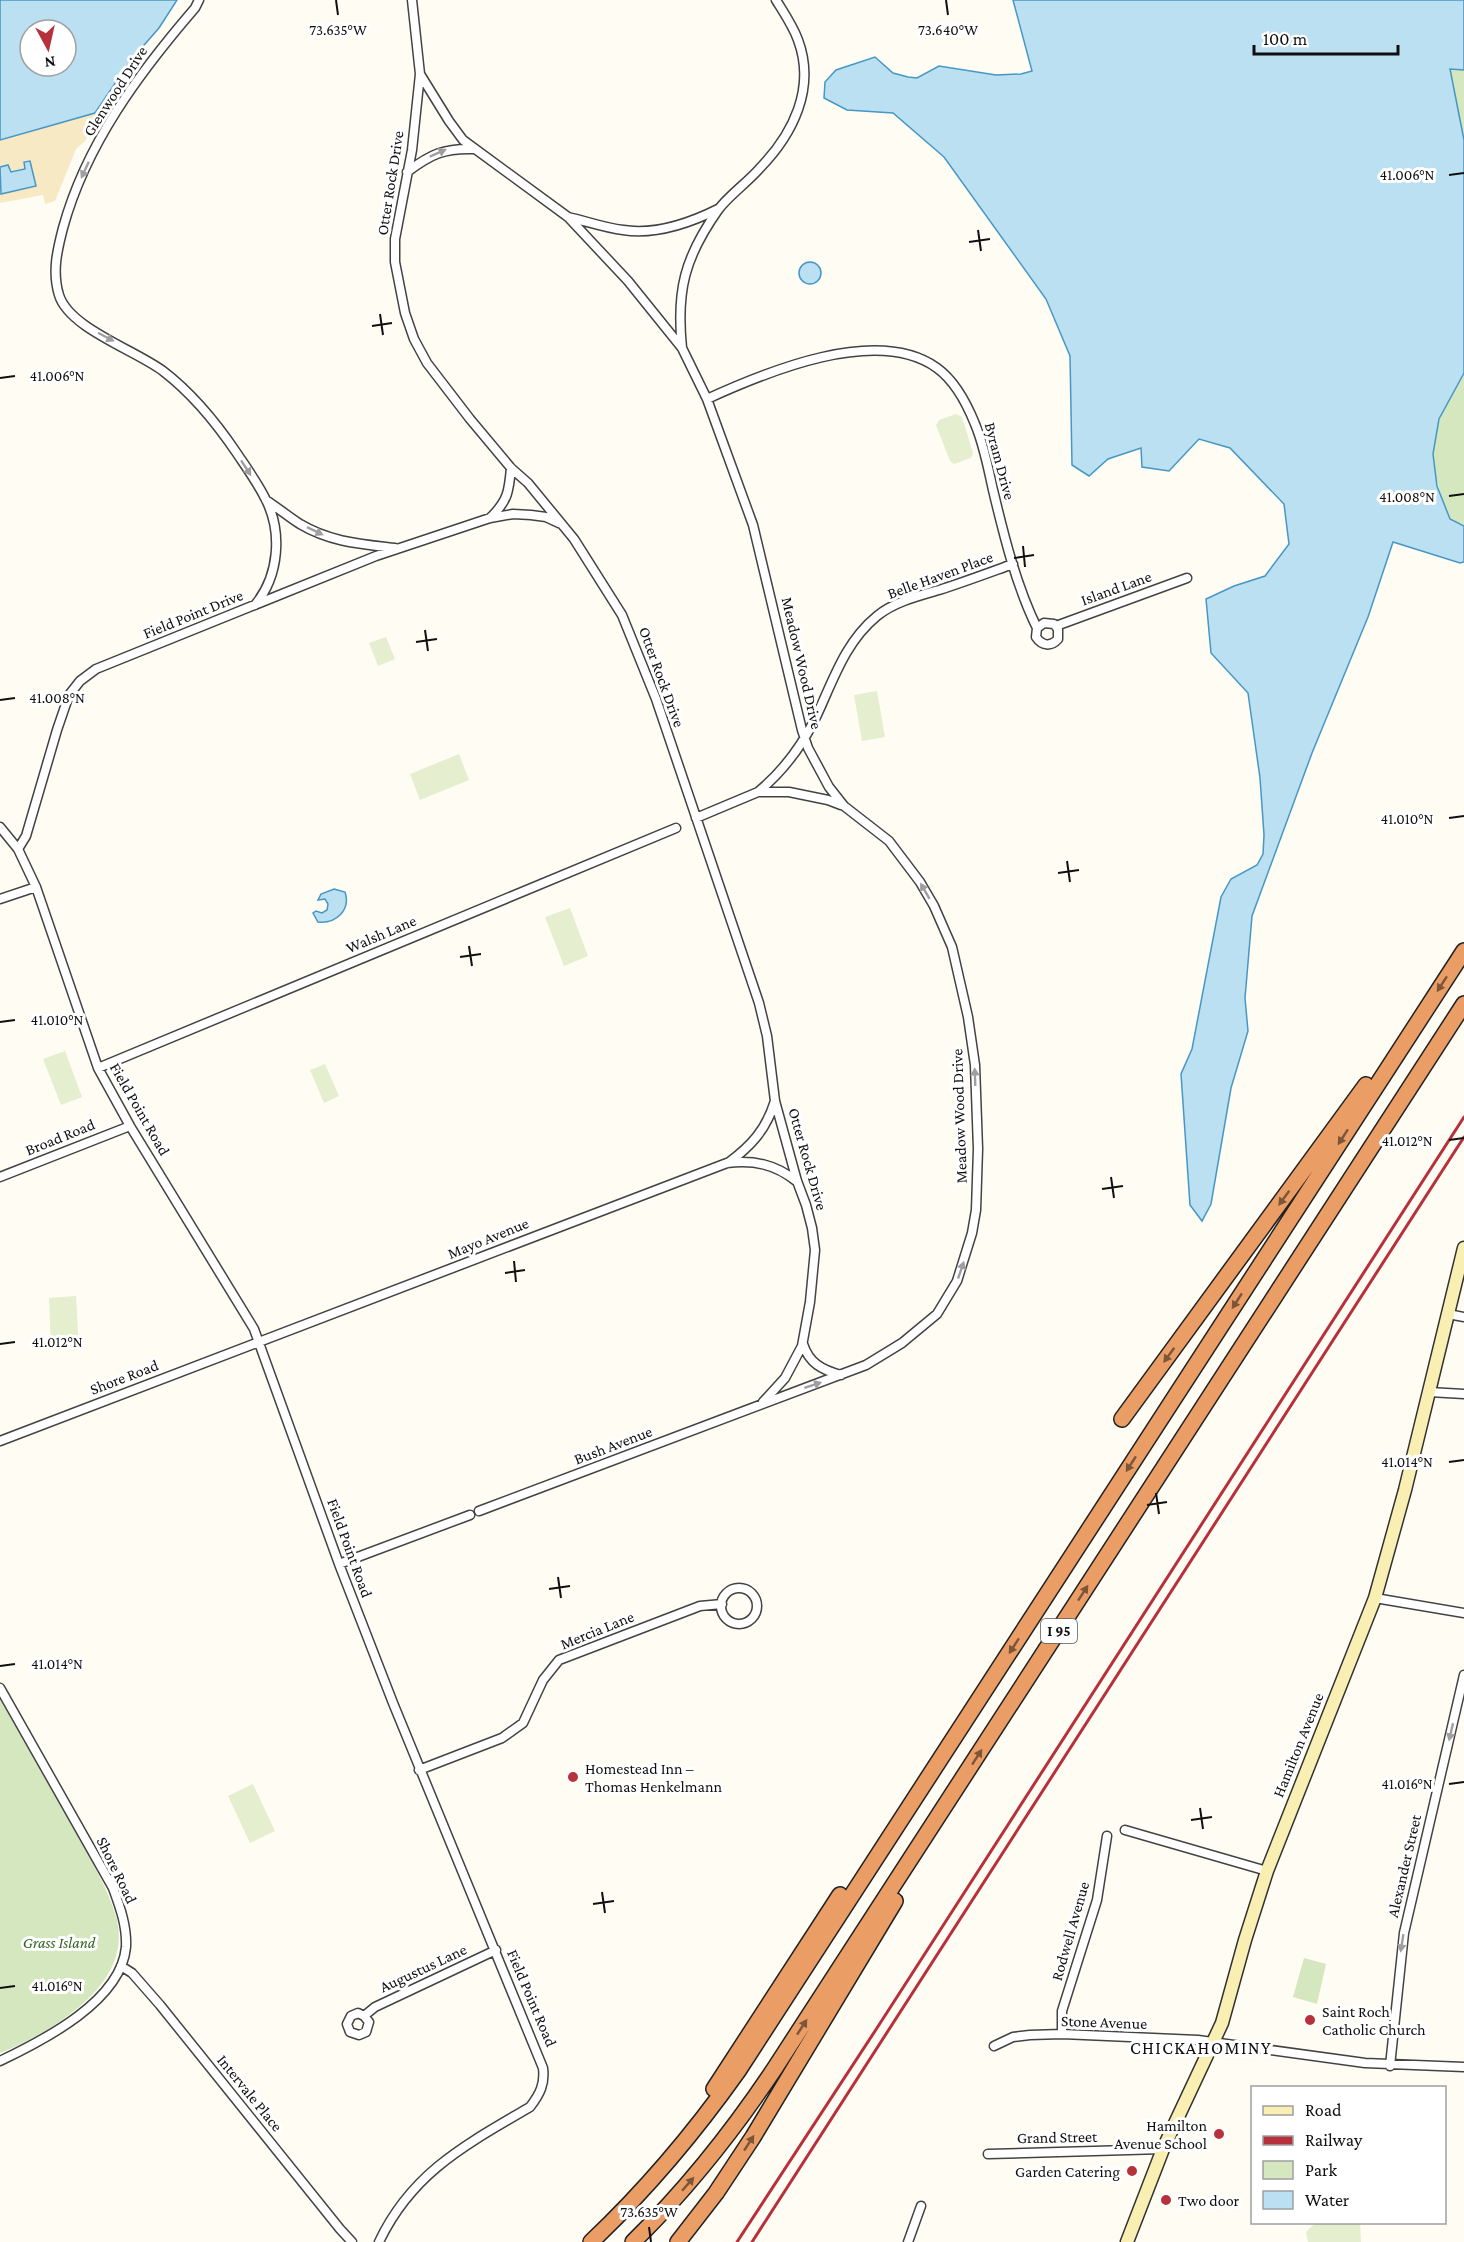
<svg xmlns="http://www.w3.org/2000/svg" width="1464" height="2242" viewBox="0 0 1464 2242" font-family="'Crimson Pro',serif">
<rect width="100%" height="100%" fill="#fefcf3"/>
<path fill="#d5e7be" d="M1450,69L1464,70V140Z
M1464,373V526L1450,519C1437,487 1426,453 1440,419C1446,403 1456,388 1464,373Z
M0,1698C24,1740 48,1783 72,1826C88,1855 106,1884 116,1916C119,1927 120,1941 117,1952C107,1999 41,2037 0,2053Z
M1304,1958L1326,1964L1317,2004L1293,1997Z"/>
<path fill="#f7e9c3" d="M120,77L115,91L85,141L76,149L55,201L45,204L43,195L0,203V140L95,113Z"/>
<path fill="#e5efcf" d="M956,414L962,417L973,453L971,458L954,464L950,461L936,425L939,420Z
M386,637L395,659L378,666L369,643Z
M877,691L885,737L862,741L854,695Z
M459,754L469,780L420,800L410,774Z
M570,908L588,956L564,966L545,917Z
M65,1051L82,1097L61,1105L43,1059Z
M325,1064L339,1096L324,1103L310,1070Z
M76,1296L79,1347L51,1348L49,1298Z
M253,1784L275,1831L250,1843L228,1796Z
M1315,2223H1360L1361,2242H1308L1306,2232Z"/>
<path fill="#bbe0f2" stroke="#4797c4" stroke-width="1.5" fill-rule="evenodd" d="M0,0H177L159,28L131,60L95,113L0,140ZM30,30H66V66H30Z
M1013,0H1464V70L1450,69L1464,140V373L1439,419L1433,454L1437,486L1450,519L1464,526V562L1460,563L1393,542L1368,617L1312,753L1252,916L1245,998L1248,1031L1231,1088L1211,1204L1202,1221L1190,1205L1181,1074L1192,1049L1221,897L1231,879L1257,865L1263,854L1264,835L1260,778L1248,693L1211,653L1206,599L1234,586L1265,576L1289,544L1284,504L1230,448L1199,439L1169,471L1142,467L1141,448L1108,459L1089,476L1072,465L1070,356L1046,299L944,157L893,113L847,110L824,98L825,82L836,70L875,57L893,73L908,77L917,78L939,66L996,75L1021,74L1032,71Z
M30,161L36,186L1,194L0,167L8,165L11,172L25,169L24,162Z
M799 273a11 11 0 1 1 22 0a11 11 0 1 1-22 0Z
M334,889L345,892C351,910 336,924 318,922L313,913L316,911L322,913L327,910L328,904L325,899L318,900L321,894Z"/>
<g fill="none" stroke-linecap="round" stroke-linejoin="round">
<g stroke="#434343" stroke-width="11">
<path id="minor" d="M199,0L195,8C139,73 86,144 63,228C57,251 52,272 59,295C69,328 135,350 163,371C193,394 215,421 236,452C246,467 257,482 265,498C283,532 279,576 255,605
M412,0L420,74L412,150L395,239V262L405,313L414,339L427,363L470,419L511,468L528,483L574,539L622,615L656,699L759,1003L767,1036L775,1101L797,1181L806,1205L812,1228L815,1250L810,1302L802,1346L785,1378L763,1402
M420,74L449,121L463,140L568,217L628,281L682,348L707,399L753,525L802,730L808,748L829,787L844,806L889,841L920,882L934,906L952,947L968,1017L975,1065L978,1149L976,1210L972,1233L957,1281L937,1314L902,1343L866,1365L479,1511
M407,172C431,154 444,148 474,149
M568,217C586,221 605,228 623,230C655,235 690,223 718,209
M682,348C676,290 685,257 718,210C728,196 748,182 760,168C793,134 816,88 798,40C793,26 784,13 776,0
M707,399C766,372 877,325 937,368C955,381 967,404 975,424C984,445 988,468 993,490C1004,536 1016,585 1037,628L1036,637C1042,646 1051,647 1058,639V629L1054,624L1044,623L1037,628
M266,500C278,508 289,517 300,524C330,542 361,544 395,548
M490,518C508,501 509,491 511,468
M1056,626L1187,578
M758,792C782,772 802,746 816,717C833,681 845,642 877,616C894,602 918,596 939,590C964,582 988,573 1013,564
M696,818L758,792H789L828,800L841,805
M0,827L18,849L36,887L98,1068L130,1126L254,1329L339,1564L393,1703L543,2068C545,2084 540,2094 530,2107C467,2144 412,2172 379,2242
M18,849L26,836L57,730L69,695L80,681L96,669L376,556L490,518L513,514L531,515L546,517L559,523
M0,899L36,887
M98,1068L676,828
M728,1163C751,1146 766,1130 775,1101
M0,1177L130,1126
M1448,1314L1464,1317
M803,1344C809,1363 822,1370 841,1375
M1429,1392L1464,1394
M0,1441L727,1163C754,1160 775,1164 796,1181
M339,1564L470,1515
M721 1606a18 18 0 1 1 36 0a18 18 0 1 1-36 0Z
M1375,1598L1464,1613
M0,1688L113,1888C120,1907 127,1926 126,1947C121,2001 44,2040 0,2061
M419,1770L502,1738L523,1723L543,1680L559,1660L700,1606L722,1604
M1125,1830L1267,1871
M121,1966L132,1973L160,2005L340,2229L352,2242
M364,2016L369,2022L366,2032L359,2035L350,2032L347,2024L351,2016L358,2013L364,2016L375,2007L496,1950
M1062,2034V2011L1097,1900L1107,1836
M994,2046L1013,2037L1030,2035L1062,2034L1198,2040L1365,2063L1464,2067
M1390,2066L1404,1933L1464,1675
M988,2154L1163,2149
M908,2242L921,2206"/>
</g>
<g stroke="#323232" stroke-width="15">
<path id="secondary" d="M1127,2242L1163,2149L1222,2023L1245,1940L1267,1871L1375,1598L1405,1490L1464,1248"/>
</g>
<g stroke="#212121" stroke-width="18">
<path id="motorway" d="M1122,1419L1366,1085
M714,2089L840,1895
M591,2242C646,2190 694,2133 738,2071L1464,951
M633,2242C687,2189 733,2131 775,2068L1464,1004
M678,2242L716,2193L753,2137L895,1901"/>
</g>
<use href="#minor" stroke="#fff" stroke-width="8"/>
<use href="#secondary" stroke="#f9efb3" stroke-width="12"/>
<use href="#motorway" stroke="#ea9d65" stroke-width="15"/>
<path stroke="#b7313c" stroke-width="3" d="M737,2242L877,2028L1464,1117
M752,2242L1464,1137"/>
</g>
<defs><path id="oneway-solid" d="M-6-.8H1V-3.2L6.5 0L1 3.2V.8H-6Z" transform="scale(1.5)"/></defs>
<g fill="#9f9f9f">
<use href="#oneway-solid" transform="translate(438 153) rotate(-24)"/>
<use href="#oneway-solid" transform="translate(85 170) rotate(115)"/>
<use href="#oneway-solid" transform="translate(106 337) rotate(28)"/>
<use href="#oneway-solid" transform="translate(246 468) rotate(57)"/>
<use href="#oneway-solid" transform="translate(315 531) rotate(26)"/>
<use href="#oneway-solid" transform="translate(925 891) rotate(-120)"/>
<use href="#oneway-solid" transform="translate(975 1077) rotate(-92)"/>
<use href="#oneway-solid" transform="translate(961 1270) rotate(-71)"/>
<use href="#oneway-solid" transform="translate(813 1385) rotate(-18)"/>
<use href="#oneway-solid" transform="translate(1451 1732) rotate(103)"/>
<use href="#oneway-solid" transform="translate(1402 1943) rotate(99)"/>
</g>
<g fill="#7d563a">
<use href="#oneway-solid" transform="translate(1442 984) rotate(123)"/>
<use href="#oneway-solid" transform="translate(1343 1137) rotate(123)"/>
<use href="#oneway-solid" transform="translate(1284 1198) rotate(126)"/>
<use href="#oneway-solid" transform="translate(1237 1301) rotate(123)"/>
<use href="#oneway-solid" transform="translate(1169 1355) rotate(126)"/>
<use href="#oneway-solid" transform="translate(1131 1464) rotate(123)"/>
<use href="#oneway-solid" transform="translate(1083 1593) rotate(-57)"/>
<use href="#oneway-solid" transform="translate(1014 1646) rotate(123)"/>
<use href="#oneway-solid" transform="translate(977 1757) rotate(-57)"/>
<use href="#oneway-solid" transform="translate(802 2027) rotate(-57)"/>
<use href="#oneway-solid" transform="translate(749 2143) rotate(-57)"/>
<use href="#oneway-solid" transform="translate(688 2184) rotate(-49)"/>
</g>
<path fill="none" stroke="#101010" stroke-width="2" d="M336,0L338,15M946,0L948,15M1449,175L1464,173M978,230L981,251M969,242L990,239M380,314L383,335M372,326L392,323M0,378L15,376M1449,496L1464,494M1023,546L1025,567M1014,558L1034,555M425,630L428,651M416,642L437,639M0,700L15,698M1449,818L1464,816M1067,861L1070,882M1058,873L1079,870M469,946L472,966M460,957L481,954M0,1022L15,1020M1449,1140L1464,1138M1111,1177L1114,1198M1102,1189L1123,1186M514,1261L516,1282M505,1273L525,1270M0,1344L15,1342M1449,1462L1464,1460M1156,1493L1159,1514M1147,1505L1167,1502M558,1577L561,1598M549,1589L570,1586M0,1666L15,1664M1449,1784L1464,1782M1200,1808L1203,1829M1191,1820L1212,1817M602,1892L605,1913M593,1904L614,1901M0,1988L15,1986M649,2227L651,2242"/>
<g fill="#b7313c" stroke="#fff" stroke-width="2">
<circle cx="573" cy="1777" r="6"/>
<circle cx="1310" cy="2020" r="6"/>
<circle cx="1219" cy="2134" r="6"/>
<circle cx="1132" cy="2171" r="6"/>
<circle cx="1166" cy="2200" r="6"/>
</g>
<g text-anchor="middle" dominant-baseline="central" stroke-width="6" stroke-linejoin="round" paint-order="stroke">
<rect fill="#fff" stroke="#585858" stroke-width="1.5" x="1041" y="1619" width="36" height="24" rx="4.5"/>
<g font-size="15" font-weight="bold" fill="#101010">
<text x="1059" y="1631">I 95</text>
</g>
<g font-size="16" fill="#101010" stroke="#fff">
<text transform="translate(115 91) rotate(-57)">Glenwood Drive</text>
<text transform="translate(390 183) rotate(-81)">Otter Rock Drive</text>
<text transform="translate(1000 461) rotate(75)">Byram Drive</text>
<text transform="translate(940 575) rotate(-20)">Belle Haven Place</text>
<text transform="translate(1116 588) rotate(-20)">Island Lane</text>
<text transform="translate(193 614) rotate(-22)">Field Point Drive</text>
<text transform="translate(802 663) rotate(77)">Meadow Wood Drive</text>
<text transform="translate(662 677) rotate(70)">Otter Rock Drive</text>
<text transform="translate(381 934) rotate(-23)">Walsh Lane</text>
<text transform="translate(140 1109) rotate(60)">Field Point Road</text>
<text transform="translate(959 1116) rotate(-92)">Meadow Wood Drive</text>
<text transform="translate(60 1137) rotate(-22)">Broad Road</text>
<text transform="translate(808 1159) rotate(74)">Otter Rock Drive</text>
<text transform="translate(488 1238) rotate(-22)">Mayo Avenue</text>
<text transform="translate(124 1377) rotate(-21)">Shore Road</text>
<text transform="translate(613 1445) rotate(-21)">Bush Avenue</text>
<text transform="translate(350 1548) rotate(70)">Field Point Road</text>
<text transform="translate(597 1630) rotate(-22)">Mercia Lane</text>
<text transform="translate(1298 1745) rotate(-68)">Hamilton Avenue</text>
<text transform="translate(1404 1866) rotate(-77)">Alexander Street</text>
<text transform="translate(117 1870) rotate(64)">Shore Road</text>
<text transform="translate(1070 1931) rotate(-74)">Rodwell Avenue</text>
<text transform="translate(423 1968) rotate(-25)">Augustus Lane</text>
<text transform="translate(532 1998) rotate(67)">Field Point Road</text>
<text transform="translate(1104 2022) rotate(2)">Stone Avenue</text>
<text transform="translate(250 2093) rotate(51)">Intervale Place</text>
<text transform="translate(1057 2137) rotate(-1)">Grand Street</text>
</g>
<g font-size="16" fill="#101010" stroke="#fff" text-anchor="start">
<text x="585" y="1768">Homestead Inn –<tspan x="585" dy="18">Thomas Henkelmann</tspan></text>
<text x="1322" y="2011">Saint Roch<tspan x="1322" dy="18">Catholic Church</tspan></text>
<text x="1207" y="2125" text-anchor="end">Hamilton<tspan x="1207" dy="18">Avenue School</tspan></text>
<text x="1120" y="2171" text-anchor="end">Garden Catering</text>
<text x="1178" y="2200">Two door</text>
</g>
<g font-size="16" font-style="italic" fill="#336424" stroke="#fff">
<text x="59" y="1942">Grass Island</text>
</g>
<g font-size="18" letter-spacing="1.5" fill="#101010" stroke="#fff">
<text x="1201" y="2048">CHICKAHOMINY</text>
</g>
</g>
<g font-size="15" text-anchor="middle" fill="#101010" stroke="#fff" stroke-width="6" stroke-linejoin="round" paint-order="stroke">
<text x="338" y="35">73.635°W</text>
<text x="948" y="35">73.640°W</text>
<text x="1407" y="180">41.006°N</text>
<text x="57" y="381">41.006°N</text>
<text x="1407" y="502">41.008°N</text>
<text x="57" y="703">41.008°N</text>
<text x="1407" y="824">41.010°N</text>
<text x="57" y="1025">41.010°N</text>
<text x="1407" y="1146">41.012°N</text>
<text x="57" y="1347">41.012°N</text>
<text x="1407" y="1467">41.014°N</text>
<text x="57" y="1669">41.014°N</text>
<text x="1407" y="1789">41.016°N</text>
<text x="57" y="1991">41.016°N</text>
<text x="649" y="2217">73.635°W</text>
</g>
<rect x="1251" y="2086" width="195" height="138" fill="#ffffff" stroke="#9f9f9f" stroke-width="1.5"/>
<rect x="1263" y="2106" width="30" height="9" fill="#f9efb3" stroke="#9f9f9f" stroke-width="1.5"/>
<text x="1305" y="2116" font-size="18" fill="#101010">Road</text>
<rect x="1263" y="2136" width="30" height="9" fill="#b7313c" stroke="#9f9f9f" stroke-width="1.5"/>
<text x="1305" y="2146" font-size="18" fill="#101010">Railway</text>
<rect x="1263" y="2161" width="30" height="18" fill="#d5e7be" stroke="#9f9f9f" stroke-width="1.5"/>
<text x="1305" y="2176" font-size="18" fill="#101010">Park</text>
<rect x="1263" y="2191" width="30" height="18" fill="#bbe0f2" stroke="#9f9f9f" stroke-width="1.5"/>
<text x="1305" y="2206" font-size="18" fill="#101010">Water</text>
<g transform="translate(48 48) rotate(172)"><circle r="28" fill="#ffffff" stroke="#9f9f9f" stroke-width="1.5"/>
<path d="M0-4.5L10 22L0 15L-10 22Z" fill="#b7313c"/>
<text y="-9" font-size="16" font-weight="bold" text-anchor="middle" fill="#101010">N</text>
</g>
<path d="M1254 45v9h144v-9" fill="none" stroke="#101010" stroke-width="3"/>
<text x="1263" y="45" font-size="18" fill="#101010" stroke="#ffffff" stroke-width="4.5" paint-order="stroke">100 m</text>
</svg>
